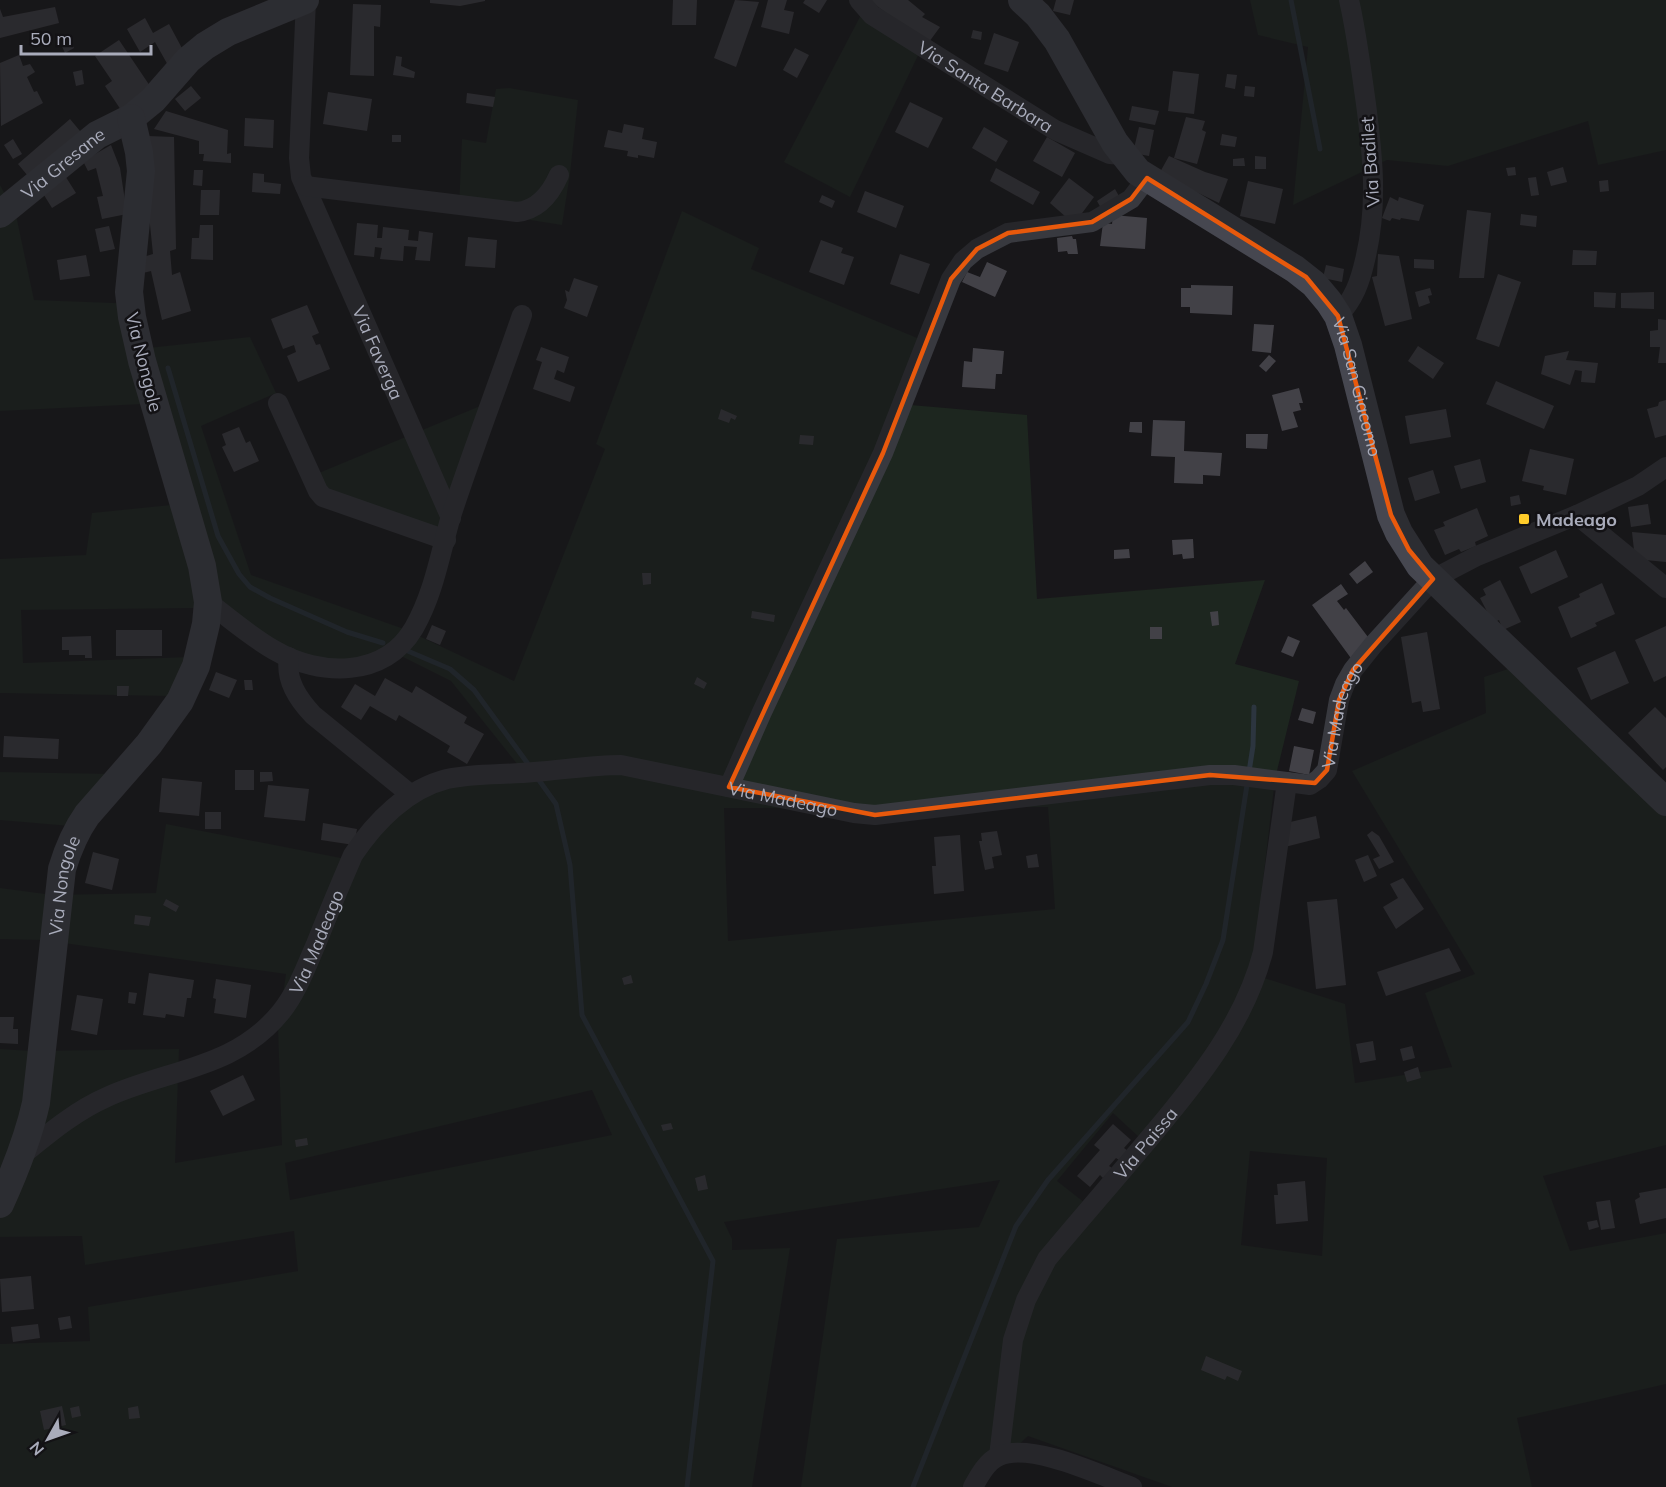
<svg xmlns="http://www.w3.org/2000/svg" width="1666" height="1487" viewBox="0 0 1666 1487" font-family="Mulish,sans-serif">
<rect width="100%" height="100%" fill="#18171a"/>
<path fill="#1d261f" fill-rule="evenodd" d="M1250,0H1666V150L1598,165L1588,121L1448,166L1387,160L1293,205L1308,47L1258,35Z
M863,11L924,43L850,197L784,162Z
M509,88L578,100L570,174L562,225L459,209L462,139L486,143L496,89Z
M0,185L16,215L34,300L140,304L148,348L250,337L276,393L201,426L251,575L404,629L514,681L605,449L596,444L682,211L759,248L751,269L922,340L899,404L1027,415L1037,599L1265,580L1235,664L1299,681L1275,779L1252,974L1345,1004L1355,1083L1452,1067L1425,993L1475,974L1352,771L1486,713L1484,677L1532,661L1666,789V1145L1543,1176L1570,1251L1666,1233V1384L1517,1418L1532,1487H1172L1028,1436L984,1477L979,1487H801L837,1239L979,1227L1000,1180L724,1222L732,1239V1250L790,1248L752,1487H0V1344L90,1341L88,1307L298,1271L294,1231L85,1265L82,1236L0,1237V1049L32,1051L179,1049L175,1163L282,1145L278,1028L286,974L42,940L0,939V888L53,895L156,893L166,824L346,859L421,783L518,765L451,681L397,654L350,662L313,659L194,608L21,610L23,663L190,657L171,696L0,693V559L86,555L92,513L171,505L143,404L0,411ZM1048,807L1055,909L728,941L724,808ZM592,1090L612,1135L290,1200L285,1163ZM1113,1113L1141,1139L1085,1203L1057,1181ZM1250,1151L1327,1158L1322,1256L1241,1245Z
M485,404L440,538L327,497L314,475Z
M0,772L113,774L70,826L0,820Z"/>
<g fill="none" stroke-linecap="round" stroke-linejoin="round">
<path stroke="#2c353f" stroke-width="5" d="M1291,0L1320,149
M168,368L218,536L239,574L250,587L270,598L347,632L383,643
M403,649L450,669L474,690L531,768
M536,776L556,804L570,865L582,1015L713,1261L687,1487
M913,1487L1016,1226L1048,1180L1188,1022L1206,984L1223,940L1253,746L1254,707"/>
</g>
<path fill="#424147" d="M430,0H485V1L460,6L430,3Z
M673,0H697L696,25H672Z
M735,0L759,2L736,67L714,58Z
M768,0H787L784,10L794,12L789,34L761,27Z
M805,0H827L819,13L803,3Z
M869,0H908L925,14L922,17L940,27L929,42L910,31Z
M1056,0H1074L1070,15L1053,11Z
M353,4L381,5L380,27L374,26V76L350,75Z
M55,7L59,23L0,38V9L3,17Z
M145,18L153,33L169,24L184,52L169,67L155,42L140,52L127,29Z
M973,30L982,32L981,40L971,38Z
M994,33L1019,42L1008,72L984,64Z
M68,38L74,48L65,53L60,42Z
M119,40L152,89L121,110L105,86L112,81L95,56Z
M795,48L809,55L797,78L783,70Z
M19,55L23,66L30,64L35,72L27,77L34,92L37,91L43,103L1,126L0,63Z
M396,56L402,57L401,66L415,72L414,78L393,75Z
M82,70L84,84L76,86L73,72Z
M1173,71L1199,74L1194,114L1168,111Z
M1227,74L1237,75L1235,89L1225,87Z
M191,86L201,98L185,111L175,99Z
M1245,86L1255,87L1254,97L1244,96Z
M328,92L372,99L367,131L323,124Z
M467,93L495,97L493,107L466,103Z
M910,102L943,118L928,148L895,132Z
M1132,106L1159,111L1155,125L1129,120Z
M166,111L228,130L227,154L231,153V163L203,161L204,154H199V141L154,129Z
M1186,117L1205,121L1202,130L1206,132L1197,164L1174,158Z
M245,118L274,120L273,148L244,146Z
M70,119L85,137L33,182L18,164Z
M624,124L644,128L642,139L657,142L654,158L638,155V158L627,156L628,151L604,147L608,130L622,133Z
M984,127L1008,141L996,162L972,148Z
M1139,127L1154,130L1149,156L1133,153Z
M1222,134L1237,137L1235,147L1220,145Z
M392,135H401V142H392Z
M147,136L174,137L176,249L170,251L172,275L180,272L191,311L162,320L151,271L143,273L140,258L153,254L148,205Z
M1047,137L1075,153L1062,177L1033,161Z
M13,139L22,154L13,159L4,145Z
M111,145L120,168L127,214L102,219L97,197L103,196L96,168L88,171L83,161Z
M1169,156L1205,172L1228,179L1219,203L1159,174Z
M1255,156L1266,157V169H1255Z
M1244,158L1245,166H1233V159Z
M1515,167L1516,175L1508,176L1506,168Z
M1563,167L1567,182L1551,186L1547,172Z
M996,168L1040,192L1033,205L990,181Z
M194,170H203L202,186L193,185Z
M62,171L76,193L52,208L39,187Z
M253,173L264,174V182L281,184L280,194L252,192Z
M1536,177L1539,195L1531,196L1528,178Z
M1069,178L1094,197L1074,224L1050,203Z
M1608,180L1609,191L1600,192L1599,181Z
M1248,181L1283,189L1275,224L1240,216Z
M1115,189L1120,198L1102,210L1097,201Z
M201,190H220L219,215H200Z
M865,191L904,206L896,228L857,212Z
M822,195L835,201L832,208L819,202Z
M1390,197L1398,201L1399,197L1424,205L1419,221L1401,218L1400,220L1392,218L1390,221L1382,218Z
M1467,210L1491,213L1484,278H1459Z
M1521,214L1537,216L1536,227L1520,225Z
M1113,215L1147,218L1145,249L1100,246L1103,223L1112,224Z
M357,223L378,225L377,238H382L383,227L409,230L408,240L418,241L419,231L433,233L430,261L415,260L417,247L404,246L403,261L380,259L382,248L375,247L374,257L354,255Z
M200,225H213V260L191,259L192,238H199Z
M109,226L115,249L100,252L95,229Z
M1072,236L1073,239H1076L1078,254H1068L1067,251L1058,252L1057,238Z
M468,237L497,240L495,268L465,266Z
M821,240L843,248L841,253L854,257L844,285L809,272Z
M1573,250L1597,251L1596,265H1572Z
M900,254L930,264L919,294L890,284Z
M1378,254L1399,256L1412,319L1385,326L1372,277L1377,276Z
M86,255L90,276L60,280L57,260Z
M1414,259L1434,260V269L1414,268Z
M987,262L1007,271L995,297L962,282L967,272L980,277Z
M1326,265L1344,269L1342,282L1323,278Z
M1498,274L1521,282L1499,347L1476,339Z
M574,278L598,286L587,317L564,308L567,300L565,290L569,292Z
M1191,285L1233,286L1232,315L1190,313V307H1181V288H1191Z
M1430,288L1432,295L1428,296L1430,303L1419,307L1415,292Z
M1594,292L1616,293L1615,308L1594,307Z
M1654,292V309L1621,308V293Z
M307,305L319,333L312,336L316,345L320,344L330,369L298,382L287,356L296,352L294,345L283,349L271,319Z
M1658,319L1666,320V363H1658L1660,347H1650V331L1658,330Z
M1254,324L1274,325L1271,353L1252,351Z
M1418,346L1444,363L1433,379L1408,361Z
M541,347L569,357L564,373L557,370L554,379L575,387L570,402L533,389L542,362L536,360Z
M973,348L1004,351L1002,374H996L995,389L962,387L964,361L972,362Z
M1569,351L1566,360L1598,363L1595,383L1581,382L1582,371L1575,370L1570,385L1541,374L1545,356Z
M1269,355L1276,361L1266,372L1259,366Z
M1496,381L1554,406L1544,429L1486,404Z
M1299,388L1303,403H1299L1301,410L1293,412L1298,427L1282,431L1272,395Z
M1666,400V435L1655,438L1647,409L1658,406L1659,402Z
M721,409L737,416L735,420L731,418L729,423L718,419Z
M1446,409L1451,437L1410,444L1405,416Z
M1153,420L1185,421L1184,451L1222,453L1220,476L1203,475V484L1174,483L1175,457L1151,456Z
M1130,422H1142V433L1129,432Z
M239,427L246,443L250,441L259,461L234,472L222,447L226,445L222,434Z
M1246,434H1268L1267,449L1246,448Z
M800,435L814,436L813,445L799,444Z
M1530,449L1574,459L1566,495L1543,490L1544,486L1522,481Z
M1480,459L1486,482L1461,489L1454,466Z
M1433,470L1440,493L1415,501L1408,478Z
M1519,495L1521,504L1511,506L1510,497Z
M1648,504L1651,524L1631,527L1628,507Z
M1477,508L1488,536L1475,542L1476,546L1461,552L1459,549L1445,555L1434,530L1445,526L1443,522Z
M1632,532L1666,535V562L1635,559Z
M1193,539L1194,558L1183,559L1182,554L1173,555L1172,540Z
M1129,549L1130,558L1114,559V550Z
M1556,550L1568,577L1531,594L1519,567Z
M1365,561L1373,572L1357,584L1349,574Z
M642,573H651V584L643,585Z
M1500,580L1521,622L1503,630L1499,620L1493,623L1480,598L1486,595L1483,589Z
M1602,583L1615,614L1595,623L1597,626L1571,638L1558,607L1580,597L1579,594Z
M1341,584L1348,594L1337,601L1344,610L1346,608L1371,641L1353,661L1312,605Z
M752,611L775,615L774,622L751,618Z
M1218,611L1219,625L1212,626L1210,612Z
M432,625L446,631L440,645L426,639Z
M1666,626V676L1654,682L1635,640Z
M1150,627H1162V639H1150Z
M116,630H162V656H116Z
M1427,632L1440,709L1423,712L1421,701L1412,703L1401,637Z
M91,636L92,658H85V655H69V650H62V637Z
M1288,636L1300,641L1293,657L1281,652Z
M1615,651L1629,683L1591,700L1577,668Z
M216,672L237,680L229,698L209,690Z
M697,677L707,683L704,689L694,684Z
M385,678L412,693L416,686L467,717L464,723L484,734L467,764L447,752L450,746L399,715L396,721L370,706L361,720L341,707L355,684L375,696Z
M244,680H252L253,690H245Z
M117,686H129L128,696H117Z
M1655,707L1666,718V767L1663,770L1628,733Z
M1302,708L1316,712L1313,724L1298,720Z
M4,736L59,739L58,759L3,757Z
M1294,746L1314,750L1309,775L1289,771Z
M235,770H254V790H235Z
M260,772H272L273,781L260,782Z
M162,778L202,782L199,816L159,812Z
M268,785L309,789L305,821L264,817Z
M205,812H221V829H205Z
M1316,816L1320,838L1281,848L1286,823Z
M323,823L357,829L354,845L321,840Z
M997,831L1002,855L992,857L994,868L985,870L979,841H982L981,833Z
M1372,831L1379,836L1394,862L1379,869L1373,859L1380,856L1367,835Z
M960,835L964,891L934,894L932,866H936L934,837Z
M93,852L119,859L112,890L85,883Z
M1037,854L1039,867L1028,868L1026,856Z
M1368,855L1377,876L1364,882L1355,860Z
M1403,878L1424,909L1396,929L1383,907L1398,898L1390,884Z
M166,899L179,906L176,912L163,905Z
M1337,899L1346,985L1316,989L1307,902Z
M135,915L151,917L149,926L134,924Z
M1449,948L1461,971L1386,996L1377,972Z
M149,973L194,980L191,998H187L184,1017L166,1014L165,1018L143,1015Z
M631,975L633,983L624,985L622,978Z
M216,979L251,985L246,1018L214,1013L216,999L213,998Z
M129,992L137,993L135,1004L128,1003Z
M77,995L103,999L97,1035L71,1030Z
M0,1017H14L13,1029H18V1044L0,1043Z
M1373,1041L1376,1060L1360,1063L1356,1044Z
M1412,1046L1415,1058L1403,1061L1400,1049Z
M1418,1067L1421,1078L1407,1082L1404,1072Z
M243,1075L255,1100L223,1116L210,1091Z
M671,1123L673,1129L663,1131L661,1125Z
M1113,1124L1131,1140L1124,1148L1128,1151L1119,1160L1116,1158L1109,1166L1112,1168L1103,1178L1100,1175L1090,1187L1077,1176L1100,1150L1094,1145Z
M307,1138L308,1145L296,1147L295,1140Z
M705,1175L708,1189L698,1191L695,1178Z
M1305,1181L1308,1221L1276,1224L1274,1195H1278L1277,1184Z
M1666,1188V1218L1640,1224L1635,1200L1640,1197L1639,1193Z
M1610,1200L1615,1228L1601,1230L1596,1202Z
M1597,1220L1599,1227L1589,1230L1587,1222Z
M31,1276L34,1309L2,1312L0,1279Z
M70,1316L72,1328L60,1330L58,1318Z
M38,1324L40,1338L13,1342L11,1327Z
M1206,1356L1242,1371L1238,1381L1227,1376L1225,1380L1201,1370Z
M62,1406L66,1425L44,1430L40,1411Z
M79,1406L81,1416L72,1418L70,1408Z
M138,1406L140,1418L129,1419L128,1408Z"/>
<g fill="none" stroke-linecap="round" stroke-linejoin="round">
<g stroke="#38393f" stroke-width="20">
<path id="s1" d="M306,0L299,158L301,177L451,518"/>
<path id="s2" d="M859,0L872,15L1055,130L1110,154L1124,155"/>
<path d="M305,186L517,212C538,210 551,193 559,175"/>
<path d="M1338,316C1354,299 1360,282 1365,260C1378,207 1373,157 1366,104C1361,69 1357,35 1349,0"/>
<path d="M278,403L318,491L323,497L446,540"/>
<path d="M1577,515L1666,588"/>
<path d="M208,602C229,618 251,637 274,650C320,677 385,678 414,628C434,593 440,554 451,516C473,449 499,382 522,315"/>
<path d="M289,657C285,680 298,699 313,715L410,794"/>
<path d="M729,787L762,712L883,453L951,279L963,261L977,249L1008,233L1092,222L1131,199L1147,178"/>
<path id="s3" d="M21,1156C48,1134 75,1111 107,1097C168,1069 235,1069 281,1012C297,992 306,967 316,944C328,914 340,885 353,855C375,822 407,789 447,779C475,773 505,775 534,772C563,770 592,765 621,765L854,813L875,815L1210,775H1234L1310,785L1319,779L1327,770L1339,700L1345,684L1353,670L1373,645L1433,579L1477,556L1577,515L1638,486L1666,467"/>
<path id="s4" d="M999,1456L1013,1340L1026,1300L1047,1259C1082,1217 1118,1176 1153,1134C1199,1079 1245,1022 1263,952L1287,782"/>
<path d="M973,1487C979,1476 987,1461 999,1456C1031,1442 1100,1475 1132,1487"/>
</g>
<g stroke="#464750" stroke-width="28">
<path id="s5" d="M1022,0L1038,15L1057,40L1115,143L1138,172L1295,269L1314,284L1329,302L1338,316L1348,345L1391,515L1399,533L1420,566L1666,802"/>
<path id="s6" d="M0,214L97,135L131,118L153,100L188,60L205,46L228,32L305,0"/>
<path id="s7" d="M0,1204C15,1171 28,1139 36,1103L62,869C68,849 75,832 87,815L149,744L180,701L196,666L206,624L208,602L202,566L142,361L132,317L129,292L141,171L139,152L131,118"/>
</g>
</g>
<path d="M0 0H1666V1487H0ZM1147,178L1306,277L1338,316L1391,515L1409,550L1433,579L1353,670L1339,700L1327,770L1315,783L1210,775L875,815L729,787L883,453L951,279L977,249L1008,233L1092,222L1131,199Z" fill="#18171a" fill-opacity=".55" fill-rule="evenodd"/>
<path fill="none" stroke="#e8590c" stroke-width="4.5" stroke-linejoin="round" d="M1147,178L1306,277L1338,316L1391,515L1409,550L1433,579L1353,670L1339,700L1327,770L1315,783L1210,775L875,815L729,787L883,453L951,279L977,249L1008,233L1092,222L1131,199Z"/>
<rect fill="#ffcc2a" stroke="#131215" stroke-width="2" x="1518" y="513" width="12" height="12" rx="3"/>
<g text-anchor="middle" dominant-baseline="central" stroke-width="5" stroke-linejoin="round" paint-order="stroke">
<g font-size="18" fill="#a9acbb" stroke="#131215">
<text stroke="none"><textPath href="#s2" startOffset="154">Via Santa Barbara</textPath></text>
<text transform="translate(1370 162) rotate(-94)">Via Badilet</text>
<text stroke="none"><textPath href="#s6" startOffset="81">Via Gresane</textPath></text>
<text stroke="none"><textPath href="#s1" startOffset="369">Via Faverga</textPath></text>
<text transform="translate(144 362) rotate(76)">Via Nongole</text>
<text stroke="none"><textPath href="#s5" startOffset="531">Via San Giacomo</textPath></text>
<text stroke="none"><textPath href="#s3" startOffset="1550">Via Madeago</textPath></text>
<text stroke="none"><textPath href="#s3" startOffset="938">Via Madeago</textPath></text>
<text stroke="none"><textPath href="#s7" startOffset="327">Via Nongole</textPath></text>
<text stroke="none"><textPath href="#s3" startOffset="380">Via Madeago</textPath></text>
<text stroke="none"><textPath href="#s4" startOffset="357">Via Paissa</textPath></text>
</g>
<g font-size="18" font-weight="bold" fill="#a9acbb" stroke="#131215" text-anchor="start">
<text x="1536" y="519">Madeago</text>
</g>
</g>
<g transform="translate(48 1439) rotate(230)" stroke="#131215" stroke-width="4.5" paint-order="stroke">
<path d="M0-4.5L10 22L0 15L-10 22Z" fill="#a9acbb"/>
<text y="-9" font-size="16" font-weight="bold" text-anchor="middle" fill="#a9acbb">N</text>
</g>
<path d="M21 45v9h130v-9" fill="none" stroke="#a9acbb" stroke-width="3"/>
<text x="30" y="45" font-size="18" fill="#a9acbb" stroke="#131215" stroke-width="4.5" paint-order="stroke">50 m</text>
</svg>
